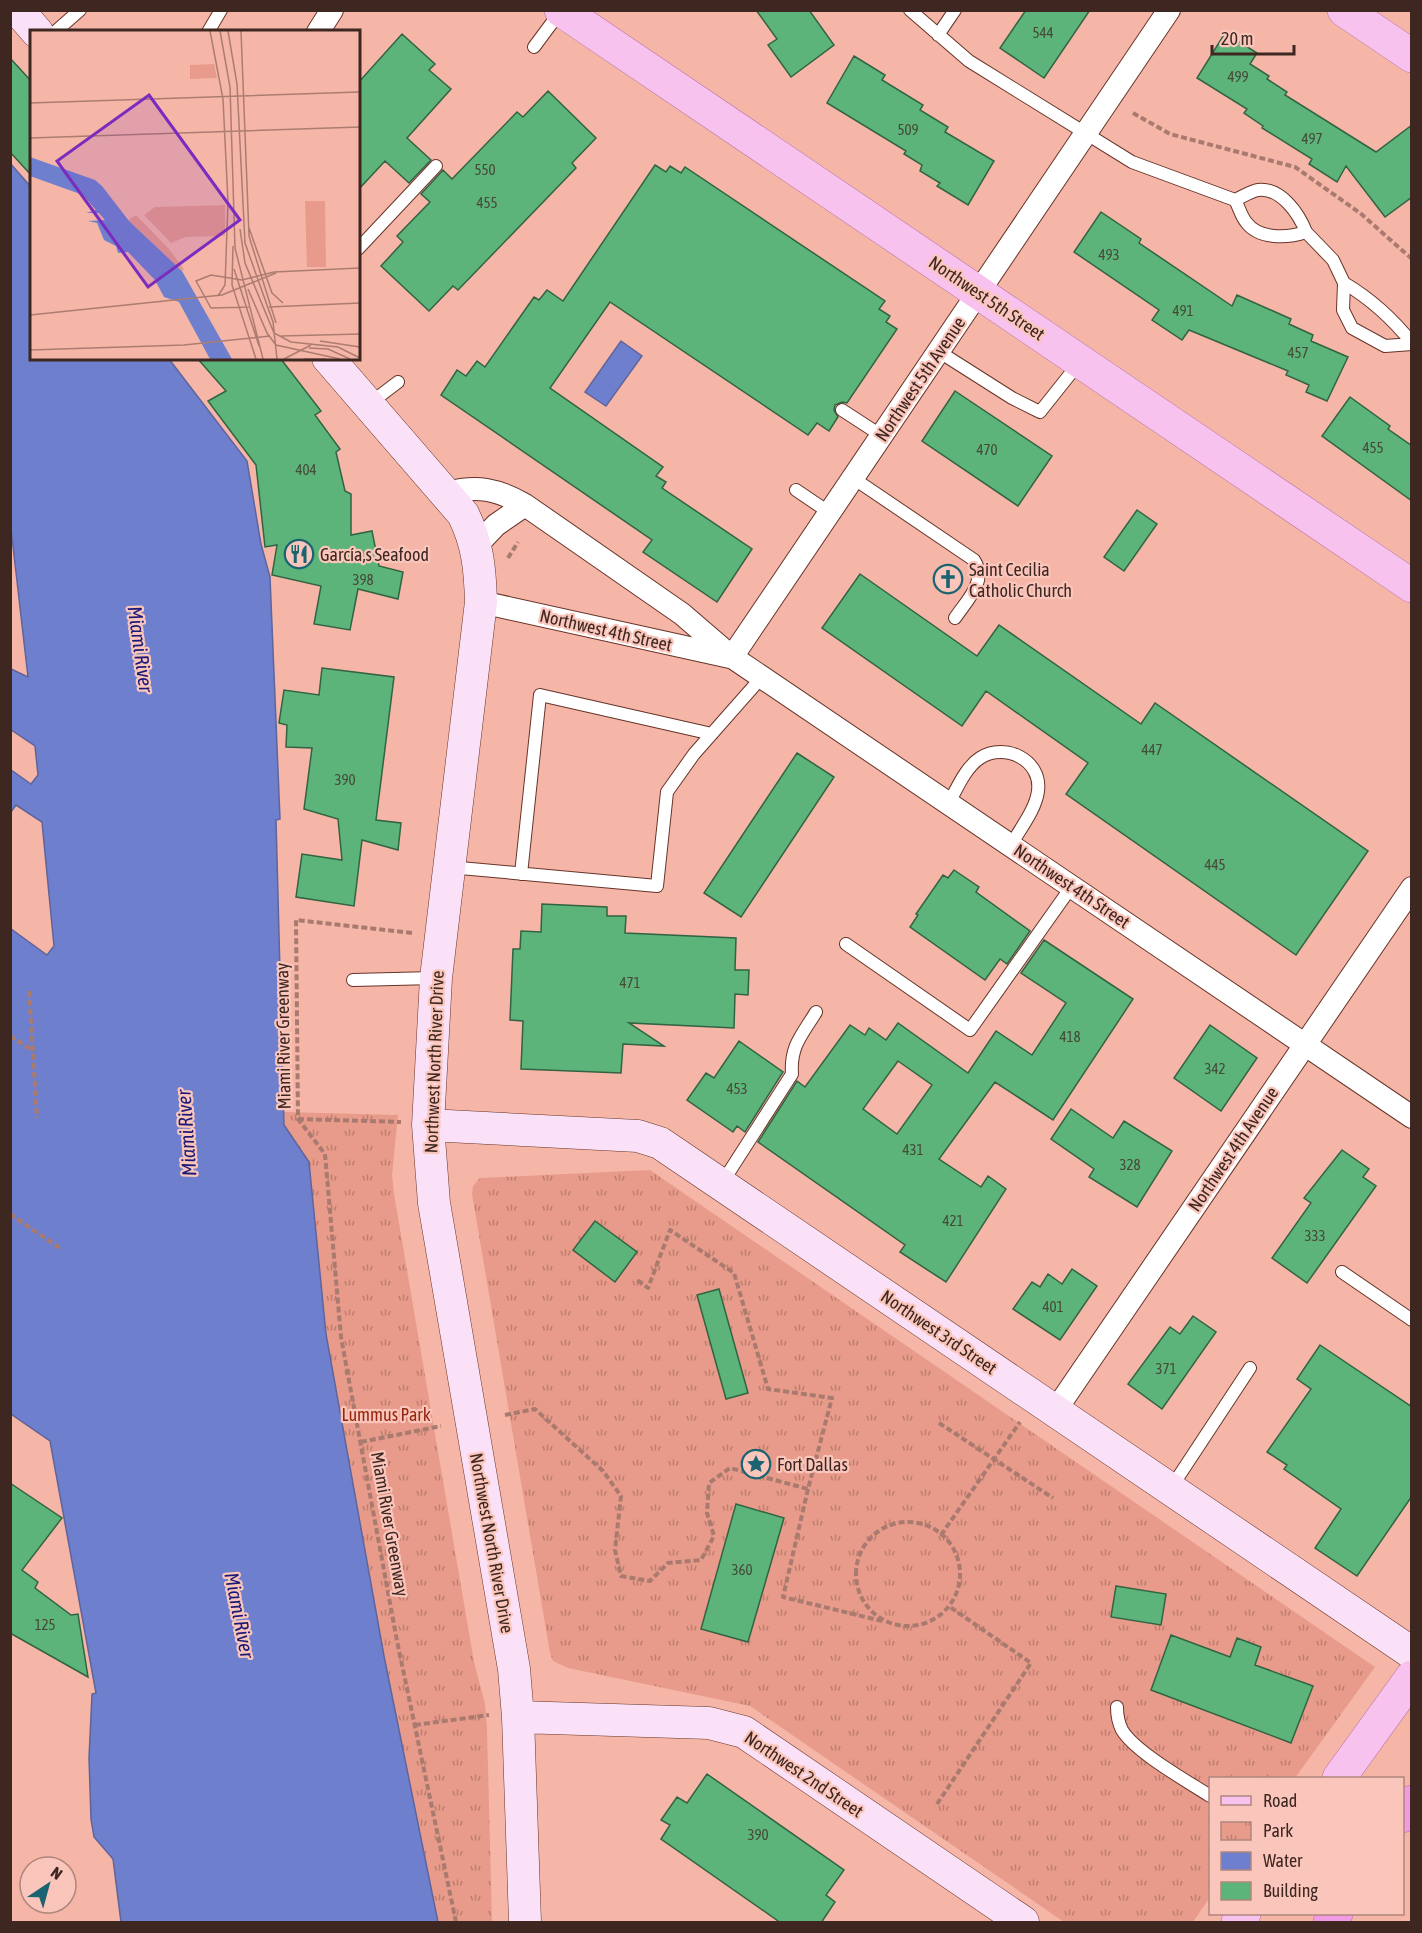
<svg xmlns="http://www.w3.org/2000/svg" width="1422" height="1933" viewBox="0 0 1422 1933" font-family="'Asap Condensed',sans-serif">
<defs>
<pattern id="park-tufts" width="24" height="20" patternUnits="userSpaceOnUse" patternTransform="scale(1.5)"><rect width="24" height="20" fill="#e89b8a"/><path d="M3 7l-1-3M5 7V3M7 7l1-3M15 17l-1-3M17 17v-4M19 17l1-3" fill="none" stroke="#bd7e70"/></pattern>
</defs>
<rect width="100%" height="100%" fill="#f5b6a7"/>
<path fill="url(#park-tufts)" d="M284,1112L398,1115L392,1175L394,1194L474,1662L485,1704L487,1729L492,1922H438L384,1656L326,1334L309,1162L284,1125Z
M650,1170L1375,1667L1295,1778H1210V1897L1193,1922H1064L750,1706L568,1668L553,1661L550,1653L472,1194L473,1186L480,1178Z"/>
<path fill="#6e7fce" stroke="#60649a" stroke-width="1.5" d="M10,163L31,187L32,358L169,359L247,461L261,544L270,577L280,819L276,820L284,1125L309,1162L326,1334L384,1656L438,1922H121L113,1859L94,1837L91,1819L89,1758L92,1694L96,1693L50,1441L11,1414V929L47,955L54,946L42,822L16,805L11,812V770L31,784L38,775L35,746L10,729L11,669L28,677L10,520Z
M621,341L642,356L606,406L585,392Z"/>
<path fill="#5cb47a" stroke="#326342" stroke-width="1.5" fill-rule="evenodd" d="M756,10H809L834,45L791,77L768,45L777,39Z
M1026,10H1090L1044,78L1000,48Z
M1225,33L1257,53L1250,64L1269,76L1267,79L1287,92L1285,95L1376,152L1412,125V197L1385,217L1346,166L1337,182L1309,164L1312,159L1262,128L1263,126L1244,113L1247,109L1197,78Z
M402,34L435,64L429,70L451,89L407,138L431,160L409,183L385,161L358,190V83Z
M854,56L885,75L882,80L923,105L920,110L948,127L945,132L994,161L968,205L937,186L940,183L920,171L922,165L904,154L906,151L827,103Z
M10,58L32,82V176L10,152Z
M548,91L596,138L572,163L576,168L458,290L453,286L429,311L381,266L403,242L397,236L430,202L421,194L443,170L452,179L517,112L523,117Z
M655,165L666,172L670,166L681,173L685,167L885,301L879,309L890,316L886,322L897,329L847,403L842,402L835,405L834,410L838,417L829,431L817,423L808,435L610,302L550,388L663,467L656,476L666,482L662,488L752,549L717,602L643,552L652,540L441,395L457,370L466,376L477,361L485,367L534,297L539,300L547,290L563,301Z
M1101,212L1141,239L1139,243L1232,306L1237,295L1291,319L1289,324L1313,335L1311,341L1348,357L1327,401L1306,392L1309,385L1286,375L1288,371L1189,330L1182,340L1152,320L1159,310L1074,252Z
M197,358H280L284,363L321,411L315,415L340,449L336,452L345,491L351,494V535L372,531L379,566L403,572L398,599L358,589L350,630L314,624L321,586L272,575L277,545L265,547L256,465L208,401L226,391Z
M955,391L1052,456L1018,506L922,441Z
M1350,397L1390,426L1388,429L1412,446V501L1322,436Z
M1137,510L1157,524L1124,571L1104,557Z
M860,574L977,656L999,625L1141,724L1155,703L1368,851L1296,955L1066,794L1088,763L986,691L962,726L822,628Z
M322,668L394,677L376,820L401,823L398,850L362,840L354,906L296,897L302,854L342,860L338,819L304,809L312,748L286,747L287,725L279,723L284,690L319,695Z
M797,753L834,777L741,917L704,893Z
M954,870L979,887L976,892L1030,931L1007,964L1000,959L985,980L910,927L918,915L916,914L943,875L948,878Z
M542,904L607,907V916H626L625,933L736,938L735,970H749L748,995L735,994L734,1028L629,1023L664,1046L623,1044L621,1073L521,1069L523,1021L510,1020L513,949H520L521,931L541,932Z
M1044,940L1133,999L1053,1120L995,1082L939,1159L981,1187L988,1176L1006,1189L946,1282L900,1252L905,1245L758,1142L797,1081L805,1087L850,1025L865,1035L869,1028L886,1040L898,1023L968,1073L996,1031L1032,1055L1066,1003L1021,973ZM898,1061L932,1085L897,1134L863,1109Z
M1210,1025L1257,1058L1221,1111L1174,1078Z
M739,1041L783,1072L745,1132L737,1126L733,1132L687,1100L706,1073L714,1078Z
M1071,1109L1113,1138L1124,1121L1172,1151L1137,1207L1089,1177L1094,1169L1051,1139Z
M1342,1150L1369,1169L1363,1177L1376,1186L1307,1283L1272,1258L1311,1203L1304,1198Z
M595,1221L637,1252L615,1282L573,1250Z
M1072,1269L1097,1286L1060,1340L1013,1309L1032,1282L1040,1287L1048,1274L1062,1284Z
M719,1289L748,1393L726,1399L697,1295Z
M1193,1316L1216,1332L1162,1409L1128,1384L1170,1327L1180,1334Z
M1320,1345L1412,1407V1496L1357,1576L1315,1548L1341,1509L1284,1469L1287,1465L1267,1452L1311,1389L1297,1379Z
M10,1483L62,1518L22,1570L38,1582L35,1588L71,1615L78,1614L88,1677L10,1633Z
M736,1504L784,1518L748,1642L701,1629Z
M1116,1586L1166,1594L1161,1625L1111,1617Z
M1171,1635L1230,1657L1237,1638L1261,1647L1255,1665L1313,1686L1291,1743L1151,1690Z
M707,1774L844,1870L826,1895L835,1902L821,1923H781L661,1839L670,1825L661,1820L677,1797L687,1803Z"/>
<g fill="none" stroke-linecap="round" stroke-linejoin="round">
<g stroke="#673429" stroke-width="14">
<path id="lane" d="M910,10L969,61L1132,162L1235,200C1239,207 1241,216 1246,222C1259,240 1288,238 1306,232C1299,214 1281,187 1258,190C1251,191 1242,197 1235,200
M55,32L80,10
M208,32L221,10
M938,35L955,10
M534,47L560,12
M1306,232L1333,260L1344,283L1343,310L1352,328L1385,346L1412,344
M358,249L436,166
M1344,283C1371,299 1392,318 1412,343
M938,351L1012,398L1040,412L1079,363
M369,404L398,382
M842,410L882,436
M853,478L974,560C988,581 967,600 955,618
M796,490L830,513
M949,803C957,788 966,767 980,758C1005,742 1042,760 1038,791C1036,809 1020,829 1011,845
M449,867L657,886L667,792L694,754L762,677
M521,874L540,695L712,734
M846,944L970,1030L1072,886
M353,980L434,978
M722,1183L792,1074C790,1046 802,1035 816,1012
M1342,1272L1412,1320
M1171,1488L1250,1368
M1117,1707C1117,1715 1118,1722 1122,1730C1135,1752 1187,1781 1210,1796"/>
</g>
<g stroke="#673429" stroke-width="24">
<path id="street" d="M318,32L332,10
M446,493C478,485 497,489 525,505L682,614L732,657L1412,1117
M477,545L496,525L525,505
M481,602L730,657
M732,657L1169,10
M1055,1411L1412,888"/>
</g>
<g stroke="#673429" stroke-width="33">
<path id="secondary" d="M18,10L37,32
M328,358L463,514C478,544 480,569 481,602L436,978L428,1125L434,1203L514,1669L518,1717L525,1922
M428,1125L638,1136L660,1143L1412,1653
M518,1717L709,1723L744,1732L1023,1922"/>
</g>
<g stroke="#b471a0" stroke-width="34">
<path id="primary" d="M561,10L1412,586
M1344,10L1412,56
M1339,1778L1412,1677
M1238,1922L1244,1914"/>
</g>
<g stroke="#b471a0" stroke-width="34">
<path id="highway" d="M1402,1816L1412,1802
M1330,1922L1336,1914"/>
</g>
<path stroke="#a97a6f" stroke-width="4" stroke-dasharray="6 3" stroke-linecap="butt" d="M1133,113L1170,134L1295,167L1360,213L1412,259
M508,558L518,542
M412,933L296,920L298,1119L325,1154L341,1337L397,1641L456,1922
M29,991L37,1118
M10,1036L33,1051
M298,1119L401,1122
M10,1214L61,1249
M505,1415L535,1409L603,1471L621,1496L615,1550L621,1576L650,1581L668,1563L701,1560L714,1536L707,1513L709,1483L730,1468L808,1489L832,1398L768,1389L734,1273L670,1230L648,1288L636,1279
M939,1423L1053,1498
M361,1442L441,1426
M808,1489L783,1597L882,1621
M856 1574a52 52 0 1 1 104 0a52 52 0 1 1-104 0Z
M941,1535L1020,1422
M415,1725L489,1715
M937,1804L1031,1663L950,1607"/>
<use href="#lane" stroke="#fff" stroke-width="12"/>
<use href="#street" stroke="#fff" stroke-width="22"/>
<use href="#secondary" stroke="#fbe1f7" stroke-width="32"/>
<use href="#primary" stroke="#f8c2ef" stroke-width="33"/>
<use href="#highway" stroke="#f39ae5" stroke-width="33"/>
</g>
<defs>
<g id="restaurant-ring" transform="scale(1.5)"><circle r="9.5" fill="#fac6bb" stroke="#1a6371" stroke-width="1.5"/><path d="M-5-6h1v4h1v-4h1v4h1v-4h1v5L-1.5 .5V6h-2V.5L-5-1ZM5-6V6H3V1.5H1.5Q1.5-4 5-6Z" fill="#1a6371"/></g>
<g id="church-ring" transform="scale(1.5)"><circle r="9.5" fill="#fac6bb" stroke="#1a6371" stroke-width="1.5"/><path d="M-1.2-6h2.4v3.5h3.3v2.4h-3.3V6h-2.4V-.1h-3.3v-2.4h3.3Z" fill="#1a6371"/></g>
<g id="sight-ring" transform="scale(1.5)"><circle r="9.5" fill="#fac6bb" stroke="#1a6371" stroke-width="1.5"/><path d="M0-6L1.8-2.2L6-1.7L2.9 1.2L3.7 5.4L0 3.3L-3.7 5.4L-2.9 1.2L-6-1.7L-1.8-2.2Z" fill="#1a6371"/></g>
</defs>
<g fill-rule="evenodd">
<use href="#restaurant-ring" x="299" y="554"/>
<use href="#church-ring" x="948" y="579"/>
<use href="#sight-ring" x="756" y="1464"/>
</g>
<g text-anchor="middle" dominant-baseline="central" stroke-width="4.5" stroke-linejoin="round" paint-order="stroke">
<g font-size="15" fill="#464a37">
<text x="1043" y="32">544</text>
<text x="1238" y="76">499</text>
<text x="908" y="129">509</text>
<text x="1312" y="138">497</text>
<text x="485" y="169">550</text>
<text x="487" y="202">455</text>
<text x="1109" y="254">493</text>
<text x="1183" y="310">491</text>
<text x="1298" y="352">457</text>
<text x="1373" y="447">455</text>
<text x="987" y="449">470</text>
<text x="306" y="469">404</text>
<text x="363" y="579">398</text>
<text x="1152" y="749">447</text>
<text x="345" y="779">390</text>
<text x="1215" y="864">445</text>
<text x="630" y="982">471</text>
<text x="1070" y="1036">418</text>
<text x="1215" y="1068">342</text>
<text x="737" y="1088">453</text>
<text x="913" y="1149">431</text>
<text x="1130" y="1164">328</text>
<text x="953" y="1220">421</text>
<text x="1315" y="1235">333</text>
<text x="1053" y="1306">401</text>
<text x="1166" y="1368">371</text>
<text x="742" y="1569">360</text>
<text x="45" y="1624">125</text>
<text x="758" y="1834">390</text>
</g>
<g font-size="18" fill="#3e2621" stroke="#fac6bb">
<text transform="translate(987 298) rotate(34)">Northwest 5th Street</text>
<text transform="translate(920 379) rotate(-56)">Northwest 5th Avenue</text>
<text transform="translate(606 630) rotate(13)">Northwest 4th Street</text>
<text transform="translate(1072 886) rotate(34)">Northwest 4th Street</text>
<text transform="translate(283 1036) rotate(-91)">Miami River Greenway</text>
<text transform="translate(434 1062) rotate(-88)">Northwest North River Drive</text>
<text transform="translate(1233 1149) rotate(-56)">Northwest 4th Avenue</text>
<text transform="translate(939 1332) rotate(34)">Northwest 3rd Street</text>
<text transform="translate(390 1524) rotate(80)">Miami River Greenway</text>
<text transform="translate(492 1543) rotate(80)">Northwest North River Drive</text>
<text transform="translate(804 1774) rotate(34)">Northwest 2nd Street</text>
</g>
<g font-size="18" fill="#3e2621" stroke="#fac6bb" text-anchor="start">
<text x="320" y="554">García,s Seafood</text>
<text x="969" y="569">Saint Cecilia<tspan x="969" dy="21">Catholic Church</tspan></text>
<text x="777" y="1464">Fort Dallas</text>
</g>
<g font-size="18" fill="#95260f" stroke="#fac6bb">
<text x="386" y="1414">Lummus Park</text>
</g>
<g font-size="20" font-style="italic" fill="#1b1976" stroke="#fac6bb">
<text transform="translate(141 649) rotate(82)">Miami River</text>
<text transform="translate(186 1133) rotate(-94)">Miami River</text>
<text transform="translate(240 1615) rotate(79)">Miami River</text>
</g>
</g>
<g transform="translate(30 30)">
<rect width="330" height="330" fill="#f5b6a7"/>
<path d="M184,34L187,48L160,49V35Z" fill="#e89b8a"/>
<path d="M275,171H295L296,237H277ZM195,175V206L156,207L141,213L114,185L125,177ZM106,185L139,219L154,239L152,241L98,190Z" fill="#e89b8a"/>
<path d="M0,127L65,150L72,156L99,191L152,241L202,329H180L149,272L134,267L125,250L98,222L88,223L86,216L74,210L67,193L58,191L75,190L69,183H56L66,180L53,165L0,146Z" fill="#6e7fce"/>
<path fill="none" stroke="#ac7c71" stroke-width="1.5" d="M180,1L193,69L198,172L195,255L188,266M190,1L200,57L205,218L233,329M198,1L207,54L215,213L243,292L247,329M211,1L219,206M0,73L329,62M0,108L330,97M219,198L242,263L253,273M210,199L215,233L244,303L261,312L308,317L330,328M219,206L246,293M203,216L202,255L226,329M204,239L229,316M218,259L237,303L246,315L310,329M219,277L181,278L166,251L181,245L212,250L244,242L330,238M239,277L330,273M0,285L192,265L246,243M251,306L330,304M290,311L330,317M279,318L298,319L320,329M0,320L154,315L240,306M254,329L281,315M274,329H296"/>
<path fill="#7b2cbf" fill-opacity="0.15" stroke="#7b2cbf" stroke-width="3" d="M119,65L210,190L118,257L27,131Z"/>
<rect width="330" height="330" fill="none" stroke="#3e2621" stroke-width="3"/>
</g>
<rect width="1422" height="1933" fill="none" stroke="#3e2621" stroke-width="24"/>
<rect x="1209" y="1777" width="195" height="138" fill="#fac6bb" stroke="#af867d" stroke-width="1.5"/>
<rect x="1221" y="1796" width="30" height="9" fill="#f8c2ef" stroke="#af867d" stroke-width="1.5"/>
<text x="1263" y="1807" font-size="18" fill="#3e2621">Road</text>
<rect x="1221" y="1822" width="30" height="18" fill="url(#park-tufts)" stroke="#af867d" stroke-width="1.5"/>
<text x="1263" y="1837" font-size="18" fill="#3e2621">Park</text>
<rect x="1221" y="1852" width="30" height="18" fill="#6e7fce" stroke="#af867d" stroke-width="1.5"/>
<text x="1263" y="1867" font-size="18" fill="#3e2621">Water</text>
<rect x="1221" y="1882" width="30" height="18" fill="#5cb47a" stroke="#af867d" stroke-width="1.5"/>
<text x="1263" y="1897" font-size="18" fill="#3e2621">Building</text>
<g transform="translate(48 1885) rotate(36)"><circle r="28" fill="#fac6bb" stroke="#af867d" stroke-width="1.5"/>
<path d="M0-4.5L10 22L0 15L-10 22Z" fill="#1a6371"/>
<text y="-9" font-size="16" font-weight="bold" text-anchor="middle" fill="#3e2621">N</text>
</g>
<path d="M1212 45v9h82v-9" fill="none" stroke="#3e2621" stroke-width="3"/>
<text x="1221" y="45" font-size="18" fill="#3e2621" stroke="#fac6bb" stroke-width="4.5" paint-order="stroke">20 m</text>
</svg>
